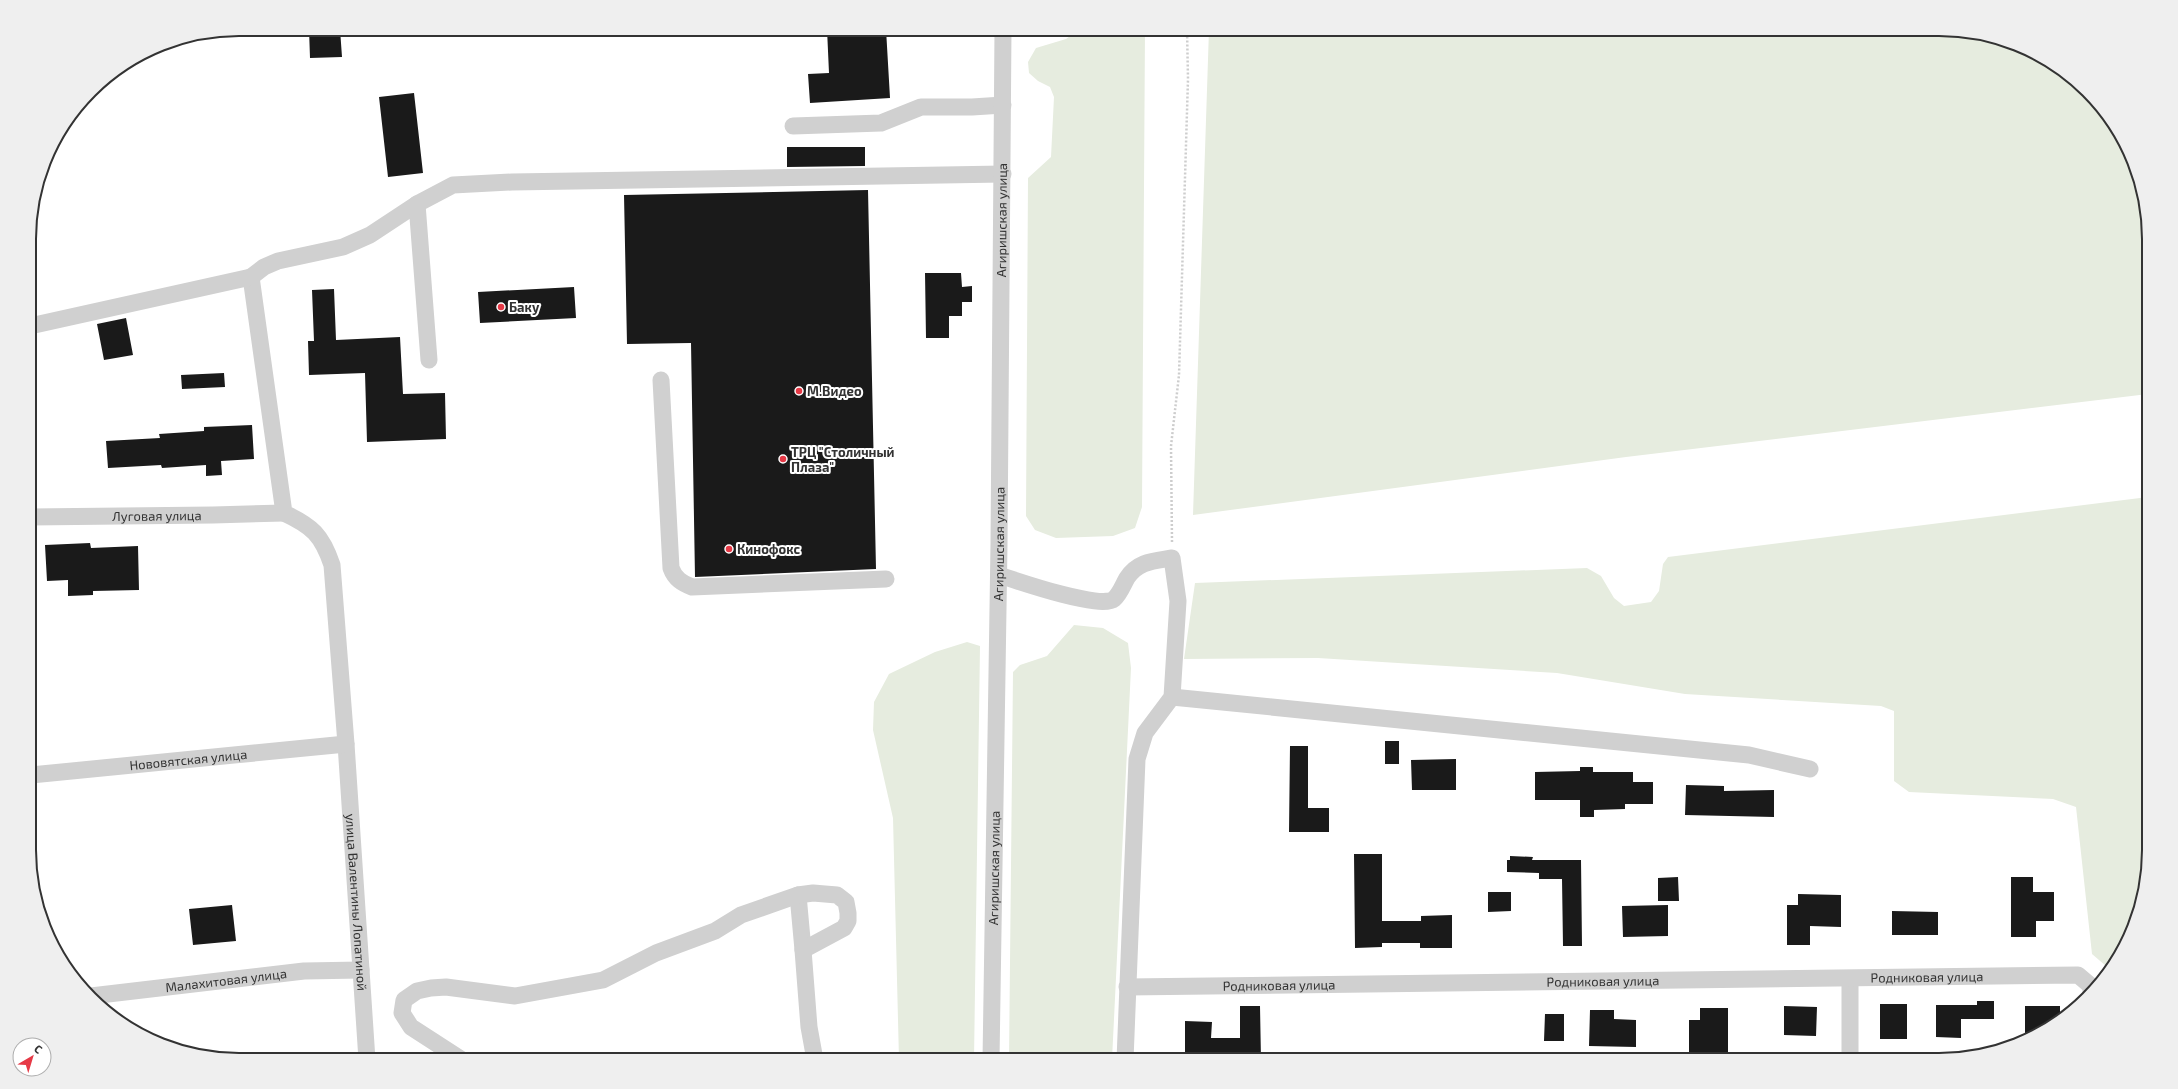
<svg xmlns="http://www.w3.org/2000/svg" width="2178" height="1089" viewBox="0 0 2178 1089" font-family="'Exo 2',sans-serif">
<rect width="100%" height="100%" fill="#fff"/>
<path fill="#e6ecdf" d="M1080,29H1145L1142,507L1135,528L1113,536L1056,538L1035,530L1026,516L1028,178L1051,157L1054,97L1050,87L1038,81L1029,73L1028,62L1036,48L1066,39Z
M1209,29H1622L1633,33L1643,29H1939L1980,33L2031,51L2077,81L2113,122L2138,172L2147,212L2148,394L1626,457L1193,515Z
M2148,497L2149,850L2145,891L2127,942L2106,974V966L2092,954L2076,807L2053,799L1909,792L1894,781V711L1881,706L1685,694L1557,673L1318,658L1184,659L1195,583L1587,568L1601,576L1614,598L1624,606L1651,602L1659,591L1663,564L1668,557Z
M1074,625L1103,628L1128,643L1131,668L1112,1060H1009L1013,672L1020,665L1047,656Z
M967,642L980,646L974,1060H899L893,818L873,730L874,702L889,674L935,652Z"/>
<path fill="#1a1a1a" d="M309,29H340L342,57L310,58Z
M827,29H886L890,98L810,103L808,74L829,73Z
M414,93L423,173L388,177L379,97Z
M787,147H865V166L787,167Z
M868,190L876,569L695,577L691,343L627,344L624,195Z
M925,273H961L962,287L972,286V302H962V316H949V338H926Z
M574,287L576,318L480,323L478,292Z
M334,289L336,340L400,337L403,394L445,393L446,439L367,442L365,373L309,375L308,341H314L312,290Z
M126,318L133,355L104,360L97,324Z
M224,373L225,387L182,389L181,375Z
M252,425L254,459L221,461L222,475L206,476V465L162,468L161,465L108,468L106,441L160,438L159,434L204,431V427Z
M90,543L91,548L138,546L139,590L93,591V595L68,596V580L47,581L45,545Z
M1385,741H1399V764H1385Z
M1290,746H1308V808H1329V832H1289Z
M1456,759V790H1412L1411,760Z
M1580,767H1593V772H1633V782H1653V804H1625V809L1594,810V817H1580V800H1535V772L1580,771Z
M1686,785L1724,786V791L1774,790V817L1685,815Z
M1354,854H1382V921H1421V916L1452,915V948H1420V943H1382V947L1355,948Z
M1510,856L1533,857L1532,860H1581L1582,946H1563L1562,879H1539V873L1507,872V860H1510Z
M1678,877L1679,901H1658V878Z
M2011,877H2033V892H2054V921H2036V937H2011Z
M1488,892H1511V911L1488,912Z
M1798,894L1841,895V927L1810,926V945H1787V905H1798Z
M232,905L236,941L193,945L189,909Z
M1668,905V936L1623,937L1622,906Z
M1892,911L1938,912V935H1892Z
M1977,1001H1994V1019H1961V1038L1936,1037V1005H1977Z
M1880,1004H1907V1039H1880Z
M1240,1006H1260L1261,1060H1241V1053L1185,1052V1021L1212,1022L1211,1038H1240Z
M1784,1006L1817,1007L1816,1036L1784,1035Z
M2025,1006H2060V1021L2025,1040Z
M1700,1008H1728V1058L1689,1057V1020H1700Z
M1590,1010H1614V1019L1636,1020V1047L1589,1046Z
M1545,1014H1564V1041H1544Z"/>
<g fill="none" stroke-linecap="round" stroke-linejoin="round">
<path stroke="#cdcdcd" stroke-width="2.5" stroke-dasharray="2 2" stroke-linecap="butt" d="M1172,542L1171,446L1179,375L1188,79L1187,29"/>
<g stroke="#d0d0d0" stroke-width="17">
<path d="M793,126L881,123L921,107H972L1003,105"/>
<path id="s1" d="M251,277L284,513C312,526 322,535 332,565L346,744L367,1060"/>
<path d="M30,326L251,277L264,267L278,261L343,247L370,235L417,204"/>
<path d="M429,360L417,204L453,185L512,182L1003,174"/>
<path d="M661,380L671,568C675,579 682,583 692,587L886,579"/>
<path id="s2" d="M30,517L213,515L284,513"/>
<path d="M999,575C1017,581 1101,610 1114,599C1120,594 1123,585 1127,578C1138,561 1154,561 1172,558L1178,601L1172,697L1145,733L1137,759L1125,1060"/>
<path d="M1172,697L1749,755L1810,769"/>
<path id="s3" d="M31,775L346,744"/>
<path d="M798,895L803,950"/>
<path d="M1850,979V1060"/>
<path id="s4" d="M1127,987L2078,975L2091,986V993"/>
<path id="s5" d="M91,996L304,971L361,970"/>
<path d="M462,1060L411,1027L402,1013L404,1000L417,991L431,988L446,987L515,996L603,980L656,953L715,931L741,915L798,895L813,893L837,895L846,902L848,913V921L844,928L803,950L809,1027L815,1060"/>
<path id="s6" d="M991,1060L999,544L1003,29"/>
</g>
</g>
<g fill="#e63946" stroke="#fff" stroke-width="1.5">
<circle cx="501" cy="307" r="4"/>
<circle cx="799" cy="391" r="4"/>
<circle cx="783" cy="459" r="4"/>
<circle cx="729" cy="549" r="4"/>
</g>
<g text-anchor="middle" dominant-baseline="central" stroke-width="4" stroke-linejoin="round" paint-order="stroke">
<g font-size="13" fill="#333" stroke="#fff">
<text stroke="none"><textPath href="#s6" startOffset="840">Агиришская улица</textPath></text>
<text stroke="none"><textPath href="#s2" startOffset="127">Луговая улица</textPath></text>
<text stroke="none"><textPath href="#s6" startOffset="516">Агиришская улица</textPath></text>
<text stroke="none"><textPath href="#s3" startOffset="158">Нововятская улица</textPath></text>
<text stroke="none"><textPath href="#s6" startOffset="192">Агиришская улица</textPath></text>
<text stroke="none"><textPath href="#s1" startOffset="650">улица Валентины Лопатиной</textPath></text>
<text stroke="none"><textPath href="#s4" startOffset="800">Родниковая улица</textPath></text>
<text stroke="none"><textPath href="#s5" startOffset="136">Малахитовая улица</textPath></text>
<text stroke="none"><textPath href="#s4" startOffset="476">Родниковая улица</textPath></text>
<text stroke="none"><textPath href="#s4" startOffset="152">Родниковая улица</textPath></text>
</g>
<g font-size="13" font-weight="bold" fill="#333" stroke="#fff" text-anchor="start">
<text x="509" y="307">Баку</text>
<text x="807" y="391">М.Видео</text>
<text x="791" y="452">ТРЦ "Столичный<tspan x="791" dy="15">Плаза"</tspan></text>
<text x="737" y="549">Кинофокс</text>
</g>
</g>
<path d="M0 0H2178V1089H0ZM239 36H1939A203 203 0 0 1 2142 239V850A203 203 0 0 1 1939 1053H239A203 203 0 0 1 36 850V239A203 203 0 0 1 239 36Z" fill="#efefef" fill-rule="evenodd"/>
<path fill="none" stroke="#333" stroke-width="2" d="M239 36H1939A203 203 0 0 1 2142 239V850A203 203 0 0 1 1939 1053H239A203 203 0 0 1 36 850V239A203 203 0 0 1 239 36Z"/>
<g transform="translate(32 1057) rotate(38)"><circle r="19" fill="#ffffff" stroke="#adadad"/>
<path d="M0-3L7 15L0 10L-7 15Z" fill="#e63946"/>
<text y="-6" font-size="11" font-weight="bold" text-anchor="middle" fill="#333333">С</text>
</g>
</svg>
